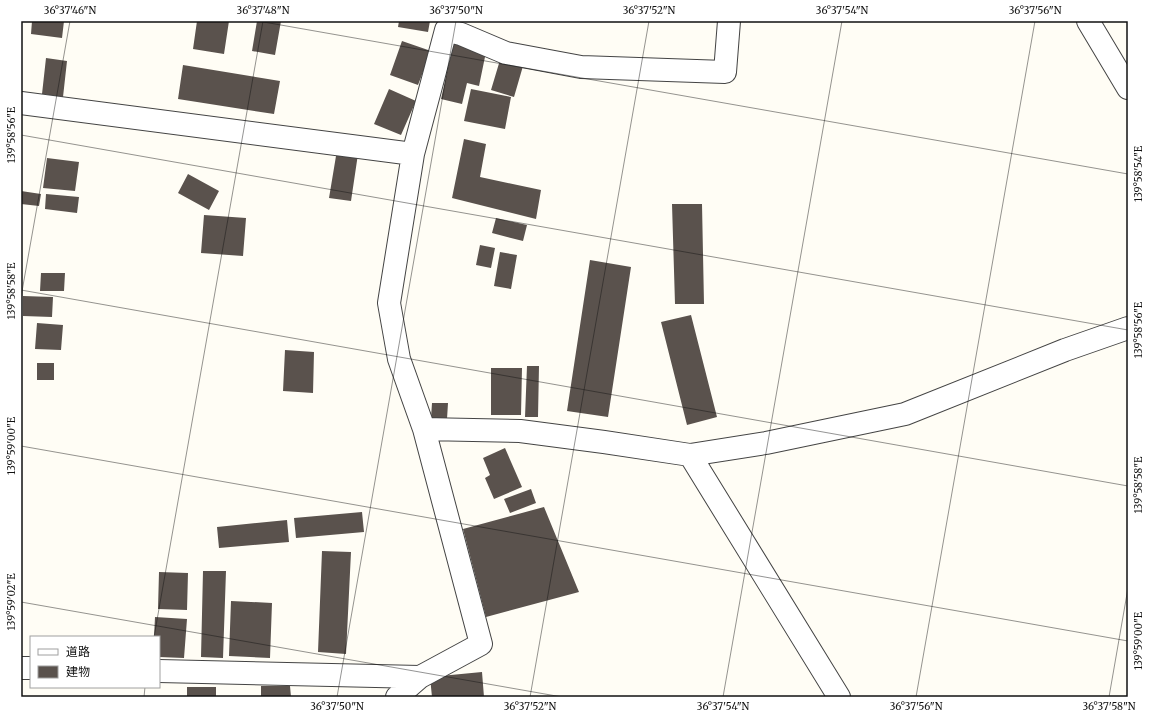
<svg xmlns="http://www.w3.org/2000/svg" width="1149" height="718" viewBox="0 0 1149 718" font-family="Merriweather,'Noto Sans JP',serif">
<rect width="100%" height="100%" fill="#fffdf5"/>
<path fill="#5a524d" d="M32,21H64L62,38L31,34Z
M197,21H229L224,54L193,49Z
M257,21H281L275,55L252,51Z
M399,21H430L428,32L398,27Z
M402,41L431,51L418,85L390,75Z
M454,41L486,52L479,86L467,83L462,104L441,99Z
M46,58L67,61L63,97L42,94Z
M500,60L523,66L514,97L491,90Z
M183,65L280,81L274,114L178,99Z
M389,89L416,101L401,135L374,124Z
M471,89L511,97L505,129L464,121Z
M464,139L486,144L480,177L541,190L536,219L452,198Z
M337,150L358,154L351,201L329,198Z
M47,158L79,162L75,191L43,188Z
M188,174L219,191L209,210L178,193Z
M21,191L41,194L39,206L21,204Z
M46,194L79,197L77,213L45,209Z
M672,204H702L704,304H675Z
M204,215L246,218L243,256L201,253Z
M496,218L527,225L523,241L492,233Z
M480,245L495,248L491,268L476,265Z
M500,252L517,255L511,289L494,286Z
M590,260L631,267L608,417L567,411Z
M41,273H65L64,291H40Z
M23,296L53,297L52,317L23,316Z
M691,315L717,417L687,425L661,322Z
M37,323L63,325L61,350L35,349Z
M285,350L314,352L313,393L283,391Z
M37,363H54V380H37Z
M527,366H539L538,417H525Z
M491,368H522L521,415H491Z
M432,403H448L447,419L431,418Z
M505,448L522,487L494,499L485,478L490,475L483,458Z
M531,489L536,503L510,513L504,499Z
M544,507L579,592L486,617L463,529Z
M362,512L364,532L296,538L294,518Z
M287,520L289,542L219,548L217,527Z
M322,551L351,552L346,654L318,652Z
M203,571H226L223,658L201,657Z
M159,572L188,573L187,610L158,609Z
M231,601L272,603L270,658L229,656Z
M155,617L187,619L184,658L159,657V637H154Z
M482,672L484,697H432L430,677Z
M261,686H290L291,697H261Z
M187,687H216V697H187Z"/>
<g fill="none" stroke-linecap="round" stroke-linejoin="round">
<g stroke="#444" stroke-width="24">
<path id="minor" d="M1088,21L1128,88
M21,103L413,154
M424,429L520,431L604,442L690,455L766,443L905,414L1065,350L1128,328
M690,455L839,697
M21,668H31
M159,671L420,677
M397,697L420,677L481,644L424,429L399,359L389,303L413,154L446,30L461,34L506,53L581,67L725,72L729,21"/>
</g>
<use href="#minor" stroke="#fff" stroke-width="22"/>
</g>
<path fill="none" stroke="#111" stroke-width="1" stroke-opacity="0.45" d="M258,21L1128,174M21,135L1128,330M21,290L1128,486M21,297L70,21M21,446L1128,641M21,602L562,697M154,637L263,21M144,697L145,687M337,697L456,21M530,697L649,21M723,697L842,21M916,697L1035,21M1109,697L1128,588"/>
<rect width="1149" height="718" fill="none" stroke="#ffffff" stroke-width="44"/>
<rect x="30" y="636" width="130" height="52" fill="#ffffff" stroke="#a0a0a0"/>
<rect x="38" y="649" width="20" height="6" fill="#ffffff" stroke="#a0a0a0"/>
<text x="66" y="656" font-size="12" fill="#111111">道路</text>
<rect x="38" y="666" width="20" height="12" fill="#5a524d" stroke="#a0a0a0"/>
<text x="66" y="676" font-size="12" fill="#111111">建物</text>
<rect x="22" y="22" width="1105" height="674" fill="none" stroke="#111" stroke-width="1.5"/>
<g font-size="10" text-anchor="middle" fill="#111">
<text x="70" y="14">36°37'46"N</text>
<text x="263" y="14">36°37'48"N</text>
<text x="456" y="14">36°37'50"N</text>
<text x="649" y="14">36°37'52"N</text>
<text x="842" y="14">36°37'54"N</text>
<text x="1035" y="14">36°37'56"N</text>
<text transform="translate(11 135) rotate(-90)" y="4">139°58'56"E</text>
<text transform="translate(1138 174) rotate(-90)" y="4">139°58'54"E</text>
<text transform="translate(11 291) rotate(-90)" y="4">139°58'58"E</text>
<text transform="translate(1138 330) rotate(-90)" y="4">139°58'56"E</text>
<text transform="translate(11 446) rotate(-90)" y="4">139°59'00"E</text>
<text transform="translate(1138 485) rotate(-90)" y="4">139°58'58"E</text>
<text transform="translate(11 602) rotate(-90)" y="4">139°59'02"E</text>
<text transform="translate(1138 641) rotate(-90)" y="4">139°59'00"E</text>
<text x="337" y="710">36°37'50"N</text>
<text x="530" y="710">36°37'52"N</text>
<text x="723" y="710">36°37'54"N</text>
<text x="916" y="710">36°37'56"N</text>
<text x="1109" y="710">36°37'58"N</text>
</g>
</svg>
